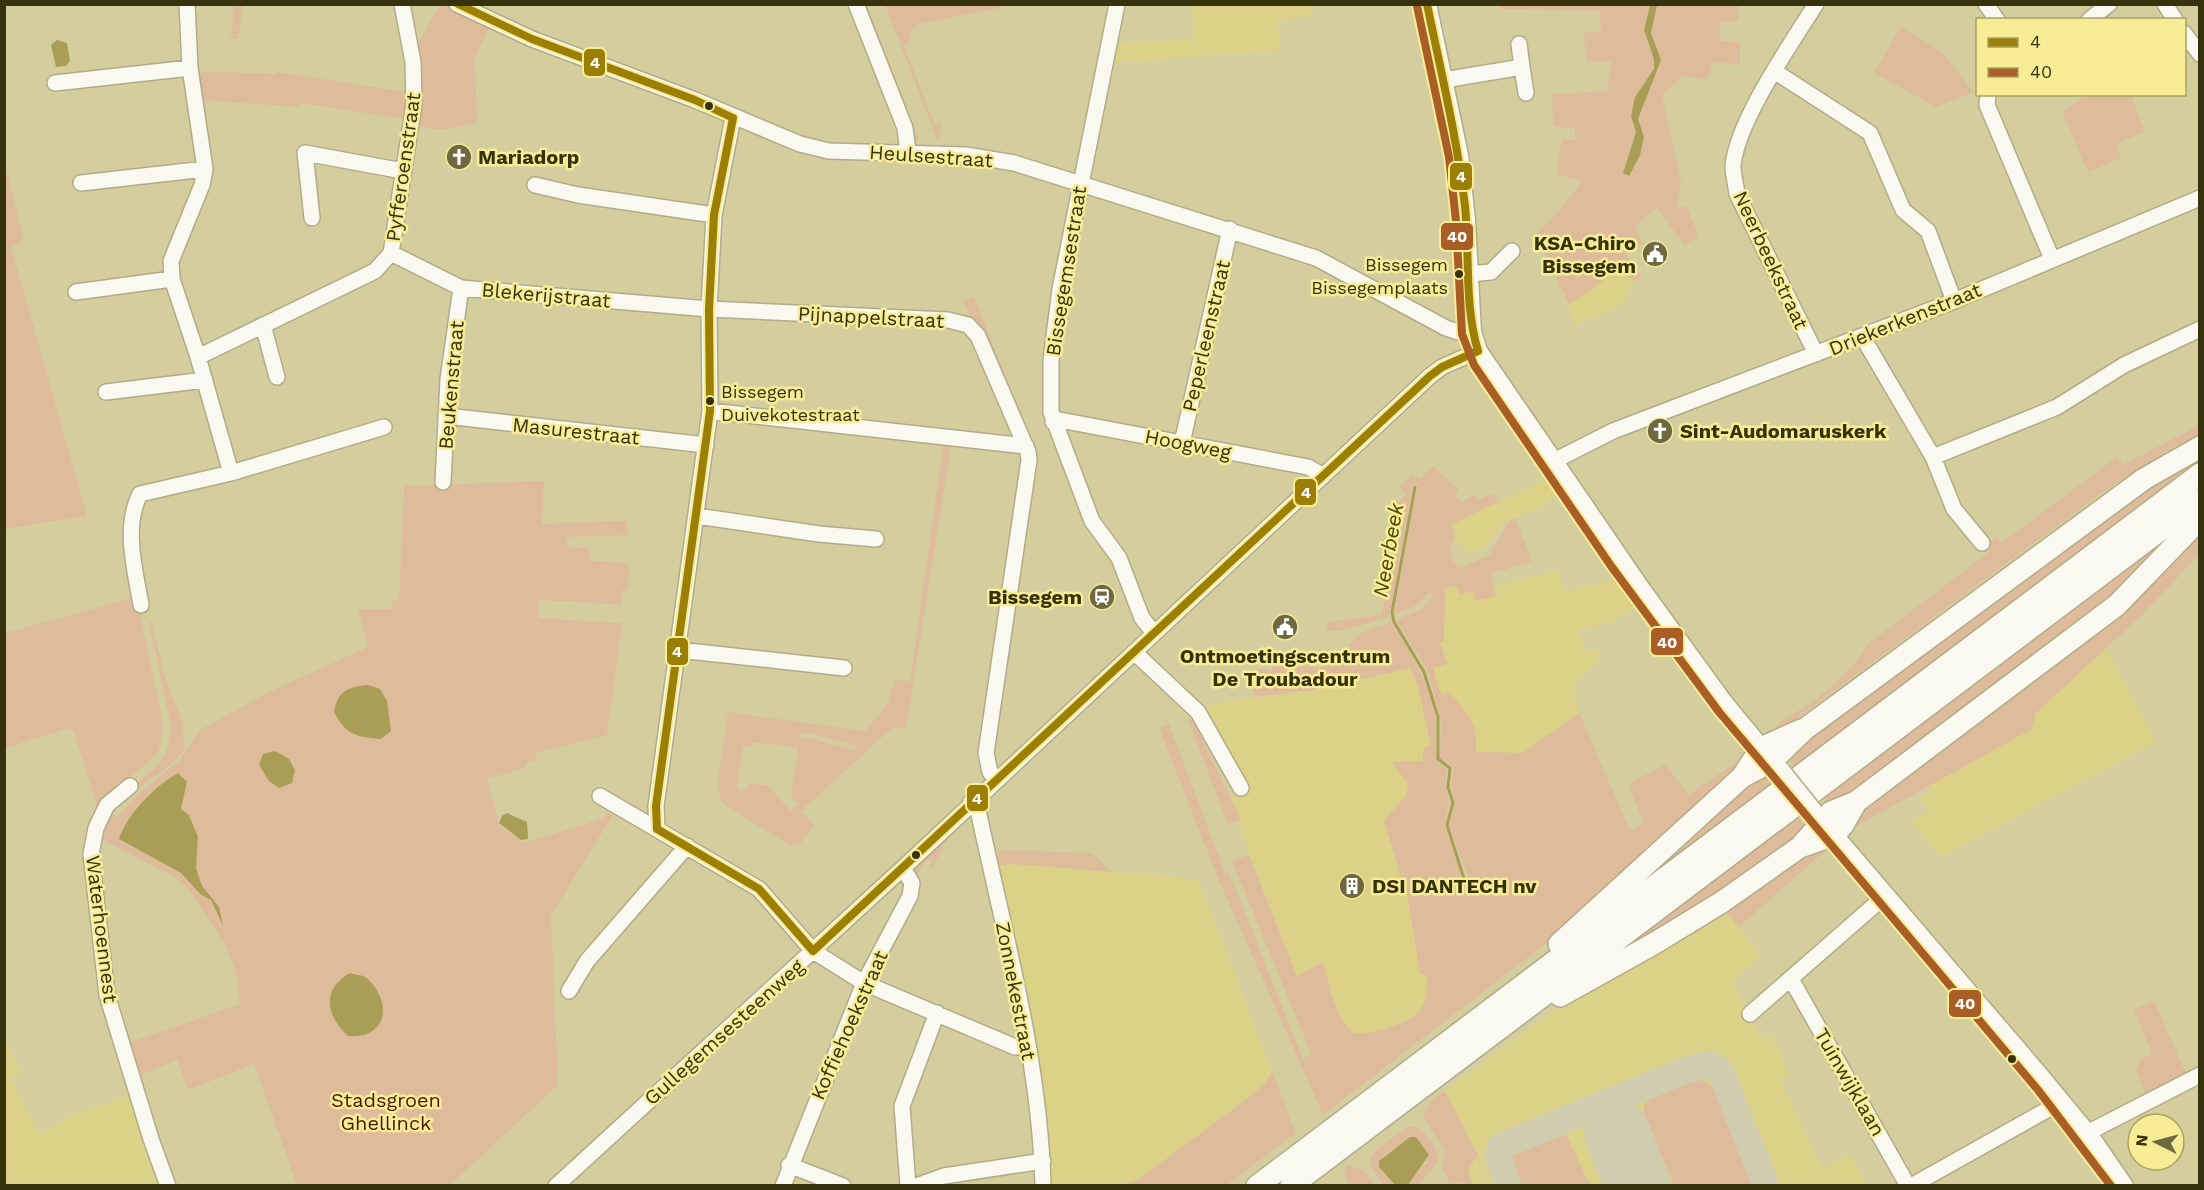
<svg xmlns="http://www.w3.org/2000/svg" width="2204" height="1190" viewBox="0 0 2204 1190" font-family="'Work Sans',sans-serif">
<rect width="100%" height="100%" fill="#d4ce9f"/>
<path fill="#dbd288" d="M1192,5H1319H1312V16L1278,20L1282,50L1112,63L1116,44L1194,39Z
M1616,271L1638,282H1634L1621,305L1575,325L1569,305Z
M1550,474L1563,492L1540,508L1501,524L1487,546L1465,554L1451,529L1452,524L1537,484Z
M1560,570L1564,592L1621,578L1640,603L1615,621L1578,631L1586,652L1596,649L1599,662L1574,682L1579,713L1523,753L1475,752V733L1469,717L1446,692L1444,696L1439,689L1433,667L1447,664L1440,642L1444,641L1445,589L1457,586L1459,595L1473,591L1476,601L1496,596L1494,586Z
M2106,648L2156,742L1940,857L1912,821L1929,812L1920,797L1932,791L1929,785L2032,729L2036,713Z
M1411,668L1418,687L1431,746L1422,761L1393,762L1408,784L1406,796L1384,821L1399,871L1402,891H1407L1420,974L1427,975V997L1418,1014L1373,1034H1357L1345,1025L1333,999L1323,962L1297,977L1237,821L1241,819L1231,797L1247,789L1202,709L1213,703L1314,690Z
M1012,864L1197,879L1210,909L1272,1071L1265,1083L1251,1095L1138,1180L1122,1185H1049L996,866Z
M1725,910L1761,955L1732,981L1761,1039L1770,1034L1779,1049L1789,1075L1780,1079L1822,1169L1849,1154L1867,1185H1490L1478,1155L1445,1091L1555,1010Z
M4,1037L21,1072L11,1079L40,1135L70,1116L120,1099L131,1092L163,1185H5Z
M1476,1156L1486,1185H1473L1468,1169Z"/>
<path fill="#debc9b" fill-rule="evenodd" d="M234,5H243L238,39H231Z
M440,5L490,25L475,58L477,123L439,130L417,125V45Z
M861,5H867L919,140L914,142Z
M885,5H1005V7L919,24L910,33L911,39L904,45L935,126L942,123L938,142Z
M1500,5H1650L1644,30L1654,59V69L1635,97L1636,132L1623,173L1643,137L1638,119L1661,60L1651,33L1657,5H1738V21H1721L1719,41L1740,42V65L1713,62L1707,80L1682,76L1662,95L1681,180L1677,207L1686,206L1699,236L1684,245L1657,207L1635,226L1643,244L1626,253L1632,269L1641,273L1638,282L1616,271L1569,305L1548,258L1543,252L1547,244L1535,235L1565,204L1581,182L1556,174L1562,140H1575V128L1553,127L1552,94L1607,91L1611,61H1587L1583,33L1601,31L1599,11L1500,9Z
M1901,26L1943,53L1974,92L1936,107L1874,73Z
M195,71L276,74L277,72L407,92L405,119L300,103L299,107L201,100Z
M2086,95H2131L2145,132L2116,144L2121,158L2088,172L2062,112Z
M5,165L23,236L22,241L11,247L87,516L5,529Z
M974,297L1032,444L963,300Z
M2199,425V435L2168,450L2103,492L1773,736L1771,732C1784,716 1804,709 1820,696C1838,682 1856,664 1868,644L1989,552L1990,541L1997,538L2001,543L2117,457L2123,465Z
M944,439L952,440L906,729L892,728L801,811L815,826L799,845L796,842L791,846L722,803L717,788L728,712L865,731L889,702L894,680L910,681ZM801,733H809L858,746L854,750L810,738H800ZM752,742L798,748L791,797L798,804L791,811L768,786L748,783L747,790L737,788L743,746L751,747Z
M2199,460V462L1795,768L1789,758L1794,749L2160,478Z
M1433,466L1458,489L1455,496L1461,502L1475,495L1478,500L1493,493L1498,502L1452,524L1455,537C1447,547 1450,562 1461,568L1489,555L1510,520L1515,518L1532,561L1491,574L1496,596L1476,601L1473,591L1459,595L1457,586L1445,589L1444,642H1440L1447,664L1433,668L1439,690L1444,696L1446,691C1463,704 1482,729 1475,752L1523,753L1579,713L1630,830L1644,824L1628,784L1666,764L1688,795L1747,755V759L1553,938L1323,1115L1217,876L1159,728L1169,724L1225,873L1229,872L1303,1059L1311,1054L1232,861L1249,855L1297,976L1323,962C1330,987 1334,1014 1353,1033C1367,1036 1411,1023 1419,1012C1427,1000 1427,989 1427,976L1420,974L1407,892H1402L1399,871L1384,820L1406,796L1408,784L1392,762L1422,761L1424,747L1431,746L1418,687L1410,668L1314,690L1254,697L1250,670H1257L1261,668L1271,672L1273,667H1325L1363,632L1391,622C1410,652 1429,681 1435,716C1438,732 1433,749 1438,763L1447,768L1446,788L1450,802L1445,821L1446,831L1467,889L1471,884L1449,825L1455,804L1451,783L1454,771L1452,764L1440,759L1441,720L1427,669L1396,620L1422,609L1433,597L1430,591L1415,606L1394,615L1417,483H1413L1389,617L1343,630L1327,631L1326,622L1382,615L1389,568L1393,561L1406,512L1398,503L1406,494L1399,486L1412,475L1420,479Z
M544,481L542,524L627,521L628,535L566,537L567,547L589,548L590,561L629,563L628,591L621,590V605L539,600L538,618L622,623L607,735L535,753L537,760L525,764L526,768L487,779L499,825L524,843L605,818V811L613,815L551,915L558,1085L450,1185H297L254,1064L188,1090L177,1060L135,1078L125,1044L240,1004L236,973L226,946L189,890L175,877L99,838C104,823 111,809 122,797C146,771 169,768 171,727L149,623L152,622L165,677L183,724L184,749C172,772 129,786 113,815L116,818L140,792L179,761L200,730L271,691L368,647L358,609H391L393,600H399L404,486ZM178,773L187,782L181,809L189,815L198,837L196,868L202,887L219,907L221,923L211,900L200,894L181,873L119,838C128,814 156,785 178,773Z
M2177,531L2129,581L1994,691L1831,807L1824,798Z
M2199,532V555L2142,615L2036,713L2032,729L1851,829L1859,810L2006,704L2135,603Z
M136,597L162,717L163,729L159,750L152,759L97,805L74,732L69,728L5,748V633Z
M1187,718L1193,721L1241,820L1228,824Z
M1762,773L1771,782L1595,919Z
M1796,813L1806,829L1693,911L1608,961Z
M951,831L932,869L929,866L932,861L927,859L915,878L912,870Z
M1819,844L1832,845L1739,927L1725,910Z
M1000,850L1092,853L1112,872L1012,864L996,866Z
M2154,1001L2187,1076L2146,1095L2136,1071L2141,1058L2152,1054L2134,1009Z
M1272,1071L1296,1133L1227,1185H1122L1138,1180L1251,1096L1265,1083Z
M1700,1079L1714,1087L1721,1095L1757,1185H1674L1644,1113C1642,1091 1682,1079 1700,1079Z
M1445,1091L1478,1155L1468,1169L1472,1185H1463L1461,1181L1450,1184L1442,1167L1445,1151L1423,1116L1431,1100Z
M1412,1126C1426,1129 1438,1148 1438,1161L1418,1186L1406,1185L1426,1163L1429,1155L1410,1137L1383,1156L1397,1185H1384C1365,1163 1366,1155 1391,1139C1398,1134 1405,1129 1412,1126Z
M1564,1130L1590,1185H1517L1510,1168V1155L1515,1150Z
M1346,1165L1363,1170L1375,1185H1349L1345,1176Z"/>
<path fill="#a89e55" d="M1650,5H1657L1651,33L1661,60L1638,119L1644,137L1640,155L1629,176L1623,173L1636,132L1631,116L1635,97L1654,69V59L1644,30Z
M57,40L67,43L70,61L66,66L56,67L51,45Z
M368,685L380,689L387,701L391,731L381,739C356,737 346,735 334,712C338,691 347,687 368,685Z
M275,751L289,759L295,770L292,783L279,788L269,781L259,765L263,754Z
M178,773L187,782L181,809L189,815L198,837L196,868L202,886L219,907L223,926L211,900L200,894L181,873L119,839C127,814 156,785 178,773Z
M507,813L527,822L528,839L521,840L499,823L502,816Z
M350,973C356,975 364,975 368,979C384,994 392,1023 367,1034C362,1036 354,1036 348,1036C326,1016 321,989 350,973Z
M1410,1137H1416L1429,1155L1408,1185H1395L1379,1167V1161Z"/>
<g fill="none" stroke-linecap="round" stroke-linejoin="round">
<path stroke="#a89e55" stroke-width="3" d="M1415,487L1392,612L1394,622L1424,672L1438,717V759L1450,768L1448,787L1453,803L1447,825L1466,885"/>
<path stroke="#d0ccae" stroke-width="27" d="M1605,1102L1617,1133
M1508,1186L1498,1156L1501,1146L1686,1070L1709,1064L1717,1068L1722,1075L1766,1186"/>
<path stroke="#d0ccae" stroke-width="66" d="M1617,1133L1638,1186"/>
<g stroke="#b1ac86" stroke-width="18">
<path id="minor" d="M187,4L190,68L205,169L202,185L171,261L172,279L198,357L231,473
M457,4L532,39L695,100L800,144L829,151L966,155L1014,163L1316,258L1446,328L1458,332H1472
M856,4L905,128L908,152
M1117,4L1060,289L1051,360V412L1092,521L1119,558L1142,618L1154,633
M1986,4L1997,20
M2165,4L2175,20
M2089,20L2109,4
M2184,33L2200,54
M1519,44L1522,67
M1774,71L1870,133L1903,210L1928,231L1954,301
M1444,80L1522,67L1526,93
M55,83L190,68
M1988,94L1987,105L2052,259
M81,183L205,169
M535,185L578,195L714,215
M312,218L305,153L403,171
M391,253L461,288L709,309L948,320L968,325L978,336L1028,452L1029,460L986,753L990,772L996,779
M1469,274L1491,272L1512,251
M76,292L172,279
M263,325L277,377
M1862,336L1933,457L1954,509L1982,543
M1816,354L1737,194C1736,185 1733,175 1733,166C1737,121 1791,44 1816,4
M198,357L375,271L391,253L414,104L413,62L402,4
M106,392L205,380
M710,411L1026,446
M446,416L706,445
M1053,422L1060,420L1308,467L1322,475
M1182,443L1230,229
M1933,457L2057,407L2124,365L2200,329
M1554,461L1613,431L1954,301L2200,198
M443,482L448,379L461,288
M697,516L819,534L876,539
M141,605C135,570 123,527 140,494L231,473L384,427
M679,650L844,668
M1134,652L1198,712L1241,788
M130,786L107,805L96,828L91,854L107,995L151,1139L168,1186
M600,796L759,889L813,951L864,983L1015,1047L1027,1045
M971,802L978,810C1004,933 1040,1059 1043,1186
M657,829L656,806L710,411L709,309L714,215L733,118
M1791,979L1908,1186
M569,991L587,961L687,846
M1750,1014L1885,896
M2087,1133L2200,1075
M789,1165L843,1186
M556,1186L903,868L1430,376L1442,367L1478,351
M783,1186L864,983L910,896L912,883L903,868
M908,1186L902,1106L937,1013
M916,1186L944,1176L1043,1161
M1911,1186L2061,1102"/>
</g>
<g stroke="#b1ac86" stroke-width="21">
<path id="major" d="M1427,4L1459,155L1466,220L1472,332L1478,351L1641,589L1723,702L1770,759
M1826,826L2039,1075L2091,1138L2124,1186"/>
</g>
<g stroke="#b1ac86" stroke-width="24">
<path id="highway" d="M1742,777L1772,761L1805,729L2144,479L2200,447
M1800,847L1831,812L1856,802L2117,605L2200,519
M1559,944L1742,777L1761,748L1801,730
M1560,996L1655,943L1722,902L1800,847L1834,835L1843,825L1856,802
M1257,1186L2200,474
M1291,1186L2200,500"/>
</g>
<use href="#minor" stroke="#f9f8f1" stroke-width="15"/>
<use href="#major" stroke="#f9f8f1" stroke-width="18"/>
<use href="#highway" stroke="#f9f8f1" stroke-width="21"/>
<g stroke="#b1ac86" stroke-width="21" stroke-linecap="butt">
<path id="major-bridge" d="M1781,771L1813,811"/>
</g>
<use href="#major-bridge" stroke="#f9f8f1" stroke-width="18"/>
<g stroke="#f7ed96" stroke-width="12">
<path id="bus-1" d="M458,4L532,39L695,100L733,118
M1427,4C1441,72 1457,138 1465,206C1470,254 1464,305 1478,351
M657,829L656,806L710,411L709,309L714,215L733,118
M657,829L759,889L813,951
M813,951L1430,376L1442,367L1478,351"/>
</g>
<g stroke="#f7ed96" stroke-width="12">
<path id="bus-2" d="M1417,6L1449,157L1456,221L1462,334L1474,365L1611,566L1719,712L2038,1090L2111,1186"/>
</g>
<use href="#bus-1" stroke="#9b7f07" stroke-width="8"/>
<use href="#bus-2" stroke="#a85e24" stroke-width="8"/>
</g>
<defs>
<g id="church-disc" transform="scale(1.35)"><circle r="9.5" fill="#6e6941" stroke="#f7ed96"/><path d="M-1.2-6h2.4v3.5h3.3v2.4h-3.3V6h-2.4V-.1h-3.3v-2.4h3.3Z" fill="#fff"/></g>
<g id="civic-disc" transform="scale(1.35)"><circle r="9.5" fill="#6e6941" stroke="#f7ed96"/><path d="M-.6-6.5H3V-4.5H.6V-3L4-1V1h2V6H-6V1h2V-1L-.6-3ZM-1.2 2.5V6h2.4V2.5Z" fill="#fff"/></g>
<g id="station-disc" transform="scale(1.35)"><circle r="9.5" fill="#6e6941" stroke="#f7ed96"/><path d="M-3-6H3Q5-6 5-4V2Q5 4 3 4L4.5 6H3L1.5 4h-3L-3 6H-4.5L-3 4Q-5 4-5 2V-4Q-5-6-3-6ZM-3.5-4v3h7v-3ZM-3.5 1v1.5H-2V1ZM2 1v1.5H3.5V1Z" fill="#fff"/></g>
<g id="building-disc" transform="scale(1.35)"><circle r="9.5" fill="#6e6941" stroke="#f7ed96"/><path d="M-4-6H4V6H1V3H-1V6H-4ZM-2.5-4.3h1.7v1.8h-1.7ZM.8-4.3h1.7v1.8H.8ZM-2.5-1h1.7V.8h-1.7ZM.8-1h1.7V.8H.8Z" fill="#fff"/></g>
</defs>
<g fill-rule="evenodd">
<use href="#church-disc" x="459" y="157"/>
<use href="#civic-disc" x="1655" y="254"/>
<use href="#church-disc" x="1660" y="431"/>
<use href="#station-disc" x="1102" y="597"/>
<use href="#civic-disc" x="1285" y="627"/>
<use href="#building-disc" x="1352" y="886"/>
</g>
<g fill="#37320e" stroke="#f7ed96" stroke-width="2">
<circle cx="709" cy="106" r="5"/>
<circle cx="1459" cy="274" r="5"/>
<circle cx="710" cy="401" r="5"/>
<circle cx="916" cy="855" r="5"/>
<circle cx="2012" cy="1059" r="5"/>
</g>
<g text-anchor="middle" dominant-baseline="central" stroke-width="5" stroke-linejoin="round" paint-order="stroke">
<g font-size="18" fill="#37320e" stroke="#f7ed96" text-anchor="end">
<text x="1448" y="264">Bissegem<tspan x="1448" dy="23">Bissegemplaats</tspan></text>
<text x="721" y="391" text-anchor="start">Bissegem<tspan x="721" dy="23">Duivekotestraat</tspan></text>
</g>
<g font-size="20" fill="#37320e" stroke="#f7ed96">
<text transform="translate(931 156) rotate(4)">Heulsestraat</text>
<text transform="translate(403 167) rotate(-82)">Pyfferoenstraat</text>
<text transform="translate(1771 260) rotate(65)">Neerbeekstraat</text>
<text transform="translate(1066 271) rotate(-81)">Bissegemsestraat</text>
<text transform="translate(546 295) rotate(5)">Blekerijstraat</text>
<text transform="translate(871 317) rotate(3)">Pijnappelstraat</text>
<text transform="translate(1905 319) rotate(-22)">Driekerkenstraat</text>
<text transform="translate(1206 336) rotate(-77)">Peperleenstraat</text>
<text transform="translate(451 385) rotate(-85)">Beukenstraat</text>
<text transform="translate(576 431) rotate(6)">Masurestraat</text>
<text transform="translate(1188 444) rotate(11)">Hoogweg</text>
<text transform="translate(102 929) rotate(83)">Waterhoennest</text>
<text transform="translate(1016 991) rotate(79)">Zonnekestraat</text>
<text transform="translate(849 1025) rotate(-66)">Koffiehoekstraat</text>
<text transform="translate(724 1032) rotate(-42)">Gullegemsesteenweg</text>
<text transform="translate(1850 1082) rotate(60)">Tuinwijklaan</text>
</g>
<g font-size="20" font-weight="bold" fill="#37320e" stroke="#f7ed96" text-anchor="start">
<text x="478" y="157">Mariadorp</text>
<text x="1636" y="243" text-anchor="end">KSA-Chiro<tspan x="1636" dy="23">Bissegem</tspan></text>
<text x="1680" y="431">Sint-Audomaruskerk</text>
<text x="1082" y="597" text-anchor="end">Bissegem</text>
<text x="1285" y="656" text-anchor="middle">Ontmoetingscentrum<tspan x="1285" dy="23">De Troubadour</tspan></text>
<text x="1372" y="886">DSI DANTECH nv</text>
</g>
<g font-size="20" fill="#4a1802" stroke="#f7ed96">
<text x="386" y="1100">Stadsgroen<tspan x="386" dy="23">Ghellinck</tspan></text>
</g>
<g font-size="21" font-style="italic" fill="#4d4500" stroke="#f7ed96">
<text transform="translate(1388 550) rotate(-80)">Neerbeek</text>
</g>
</g>
<g stroke="#f7ed96" stroke-width="2">
<rect x="583" y="48" width="23" height="29" rx="6" fill="#9b7f07"/>
<rect x="1449" y="162" width="24" height="29" rx="6" fill="#9b7f07"/>
<rect x="1440" y="222" width="34" height="29" rx="6" fill="#a85e24"/>
<rect x="1294" y="478" width="23" height="28" rx="6" fill="#9b7f07"/>
<rect x="1650" y="627" width="34" height="29" rx="6" fill="#a85e24"/>
<rect x="666" y="637" width="23" height="29" rx="6" fill="#9b7f07"/>
<rect x="966" y="784" width="23" height="28" rx="6" fill="#9b7f07"/>
<rect x="1948" y="989" width="34" height="29" rx="6" fill="#a85e24"/>
</g>
<g font-size="16" text-anchor="middle" font-weight="bold" fill="#fff">
<text x="595" y="68">4</text>
<text x="1461" y="182">4</text>
<text x="1457" y="242">40</text>
<text x="1306" y="498">4</text>
<text x="1667" y="648">40</text>
<text x="677" y="657">4</text>
<text x="977" y="804">4</text>
<text x="1965" y="1009">40</text>
</g>
<rect width="2204" height="1190" fill="none" stroke="#37320e" stroke-width="12"/>
<rect x="1976" y="18" width="210" height="78" fill="#f7ed96" stroke="#aaa260" stroke-width="1.5"/>
<rect x="1988" y="38" width="30" height="9" fill="#9b7f07" stroke="#aaa260" stroke-width="1.5"/>
<text x="2030" y="48" font-size="18" fill="#37320e">4</text>
<rect x="1988" y="68" width="30" height="9" fill="#a85e24" stroke="#aaa260" stroke-width="1.5"/>
<text x="2030" y="78" font-size="18" fill="#37320e">40</text>
<g transform="translate(2156 1142) rotate(276)"><circle r="28" fill="#f7ed96" stroke="#aaa260" stroke-width="1.5"/>
<path d="M0-4.5L10 22L0 15L-10 22Z" fill="#6e6941"/>
<text y="-9" font-size="16" font-weight="bold" text-anchor="middle" fill="#37320e">N</text>
</g>
</svg>
